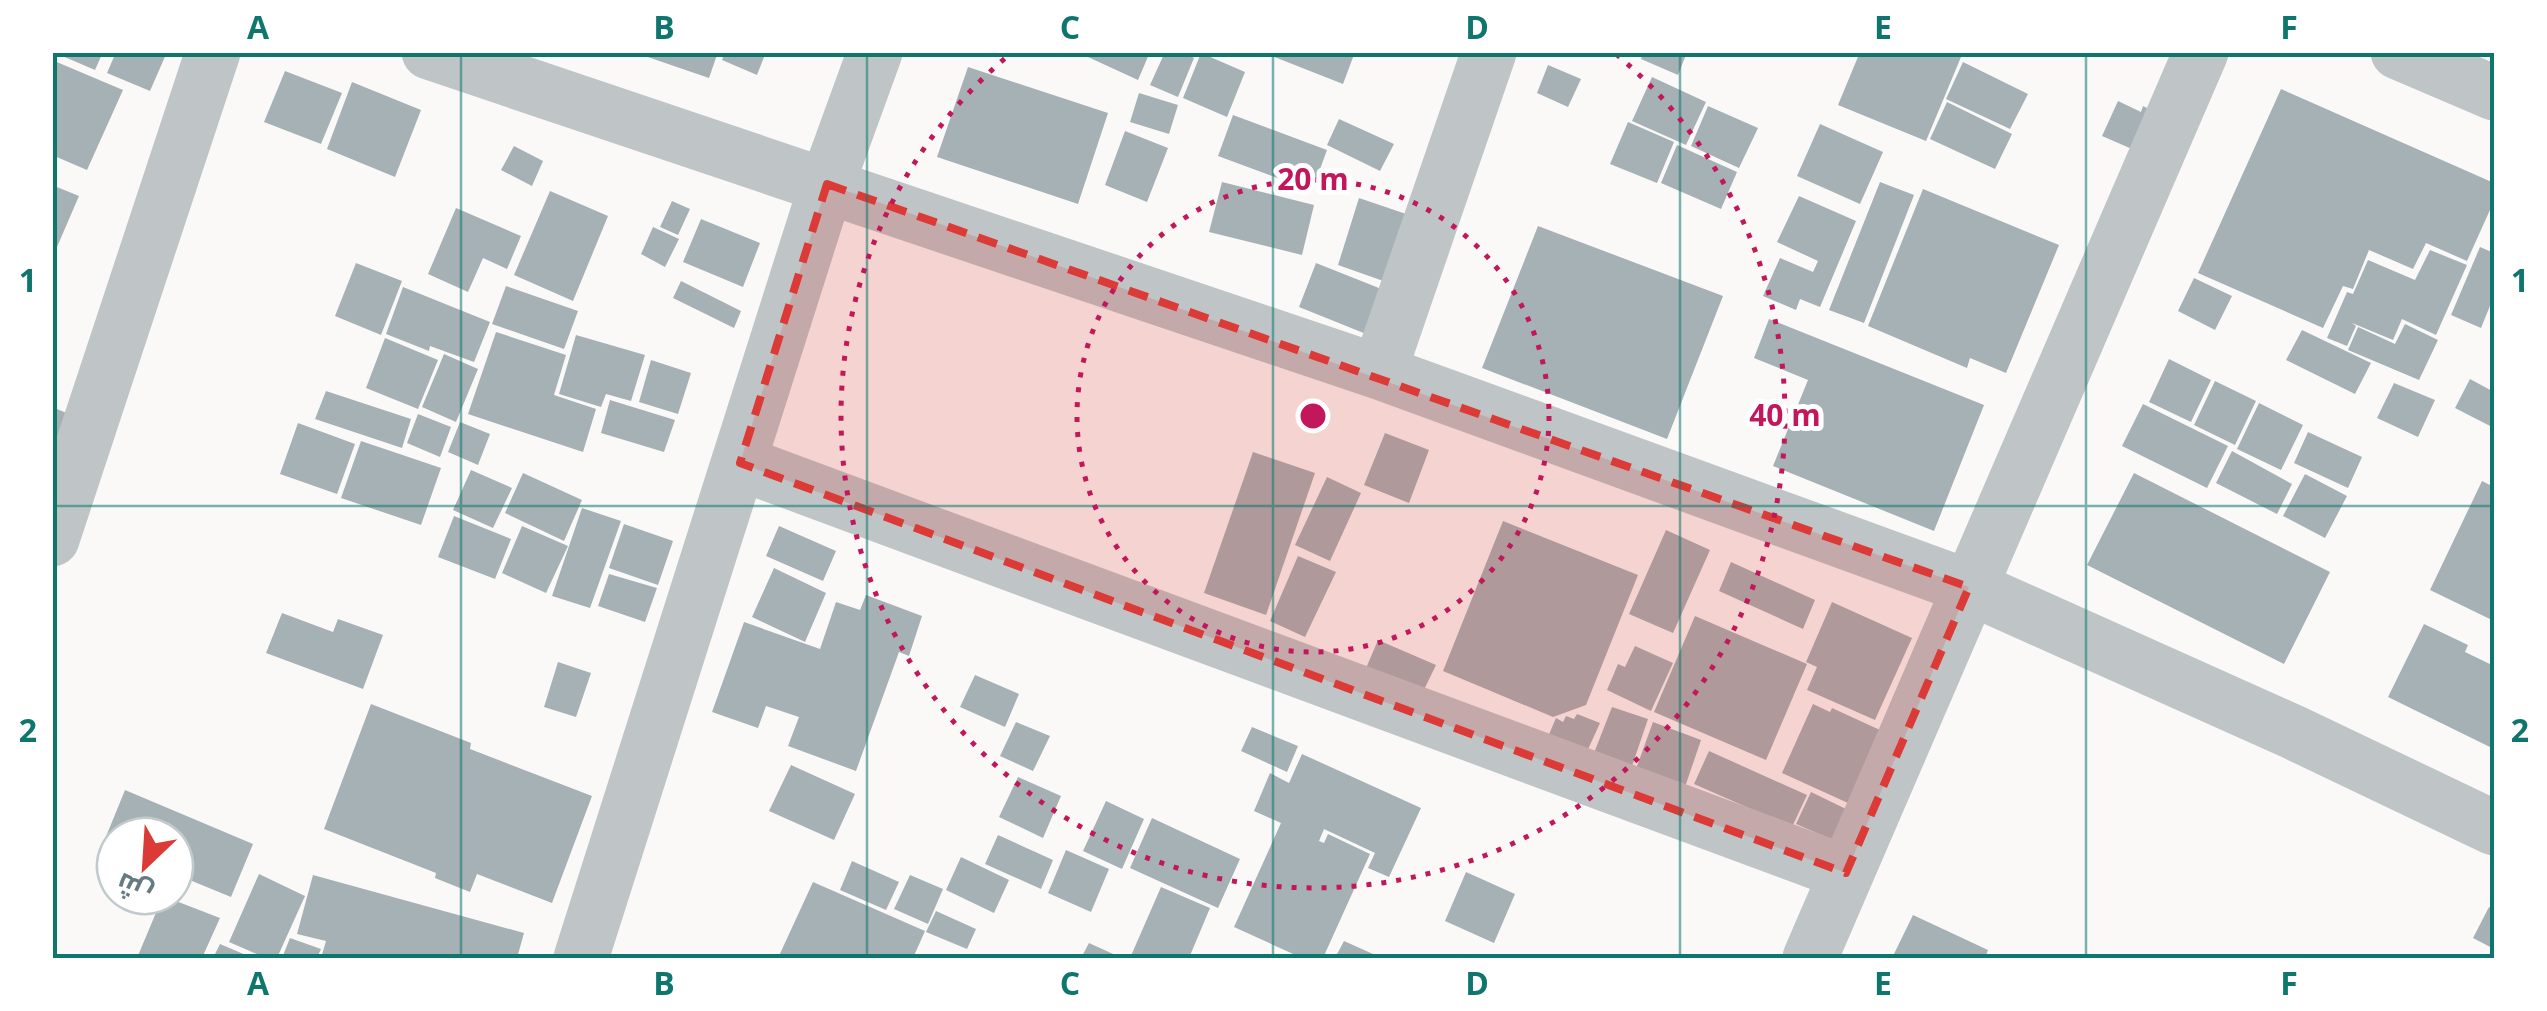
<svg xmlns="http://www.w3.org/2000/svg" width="2547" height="1011" viewBox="0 0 2547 1011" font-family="'Open Sans',Cairo,sans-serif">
<rect width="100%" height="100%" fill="#faf9f8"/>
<path fill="#a6b1b5" d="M53,52H103L95,70Z
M116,52H167L150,91L107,73Z
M633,52H718L709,78Z
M725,52H766L757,75L722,60Z
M1077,52H1150L1138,80Z
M1165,52H1182L1194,58L1178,97L1150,85Z
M1262,52H1355L1343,84Z
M1643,52H1687L1678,75L1641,59Z
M1860,52H1950L1961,57L1926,141L1838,105Z
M1201,53L1245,72L1227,117L1183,98Z
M52,60L123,90L87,170L52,155Z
M1963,62L2028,94L2010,129L1946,99Z
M1548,65L1581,79L1568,107L1537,93Z
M968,67L1108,113L1078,204L937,157Z
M285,71L342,93L321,144L264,122Z
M1652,77L1706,102L1686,145L1632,121Z
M352,82L421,110L395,177L327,149Z
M2281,89L2494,183V201L2467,261L2426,243L2413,269L2369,250L2353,289L2343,286L2323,328L2198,273Z
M1139,93L1178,105L1169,134L1130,122Z
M2118,101L2141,112L2143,106L2151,110L2132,149L2102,136Z
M1947,102L2012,134L1995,169L1930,139Z
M1708,106L1758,128L1739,168L1691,146Z
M1233,115L1327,150L1312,191L1218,156Z
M1339,119L1394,144L1380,171L1327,145Z
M1628,122L1674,142L1657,183L1610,164Z
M1820,124L1883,152L1860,204L1797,176Z
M1125,131L1168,148L1147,202L1105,185Z
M1677,145L1737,172L1721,209L1661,183Z
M514,146L543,161L532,186L501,170Z
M1222,182L1314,205L1302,255L1209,232Z
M1880,182L1914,195L1864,323L1829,310Z
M52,185L79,196L57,247L52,245Z
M1923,189L2059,245L2006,373L1970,358L1967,368L1868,326Z
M550,191L608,216L573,301L514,275Z
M1799,196L1856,221L1820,307L1800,299L1796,310L1763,296L1780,258L1813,272L1818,261L1777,242Z
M1359,198L1412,216L1389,283L1338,265Z
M672,201L690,209L678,235L660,227Z
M456,208L521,236L507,269L483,258L468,292L428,274Z
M701,219L760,243L743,287L683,262Z
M1538,226L1723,296L1667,439L1482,368Z
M653,227L679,239L665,267L641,254Z
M2480,247L2494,253V296L2481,328L2451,315Z
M2430,250L2467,265L2436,335L2402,319L2393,340L2352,323L2356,326L2347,346L2327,338L2347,292L2353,294L2368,260L2415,280Z
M356,263L402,281L381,335L335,316Z
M1316,263L1394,294L1376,338L1299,307Z
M2194,278L2232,296L2215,330L2178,311Z
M681,281L741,311L734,328L673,298Z
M506,286L578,311L564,349L492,324Z
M403,287L490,322L474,362L430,346L429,351L386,334Z
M1769,319L1984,405L1934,531L1773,466L1808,380L1754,358Z
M2405,324L2438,340L2419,380L2348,350L2358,327L2395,344Z
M2302,330L2371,363L2355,394L2286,360Z
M496,332L566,355L554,395L596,409L583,452L468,414Z
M576,335L645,355L631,401L606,394L601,407L559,394Z
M385,338L438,360L418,409L366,388Z
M444,354L478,369L456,422L422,407Z
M2169,359L2211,380L2191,422L2149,402Z
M651,360L691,373L678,414L639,402Z
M2470,379L2494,392V428L2455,408Z
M2215,381L2256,401L2235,445L2194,425Z
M2394,383L2435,400L2418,437L2377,418Z
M326,391L411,419L402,448L315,419Z
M610,400L675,420L664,452L601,433Z
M2259,403L2303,425L2281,470L2237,449Z
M2143,404L2228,446L2207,488L2122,446Z
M52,407L69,414L52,452Z
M418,414L451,427L440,457L407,443Z
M460,422L490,434L478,465L448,452Z
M298,423L355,444L337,494L280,474Z
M2308,432L2362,457L2348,488L2294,463Z
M1385,433L1429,450L1409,503L1364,485Z
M361,441L441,468L421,525L341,498Z
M2232,451L2292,484L2277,514L2216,483Z
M1253,452L1315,473L1266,615L1204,593Z
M471,470L512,488L493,528L453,510Z
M523,473L582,500L564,541L505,513Z
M2134,473L2330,572L2284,664L2087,565Z
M2305,474L2347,496L2325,538L2283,516Z
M1327,477L1361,493L1330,561L1295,545Z
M2482,481L2494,487V621L2430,590Z
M582,508L621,521L590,608L552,596Z
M454,516L511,539L495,579L438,557Z
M1503,521L1638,575L1586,705L1553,717L1443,671Z
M624,524L673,541L658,585L609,568Z
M522,526L568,546L546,593L502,573Z
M779,526L836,551L823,581L766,556Z
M1666,530L1710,550L1673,633L1629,614Z
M1298,556L1336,572L1305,637L1270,621Z
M1731,562L1815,600L1803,629L1719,591Z
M774,568L826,593L805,642L752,617Z
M609,574L657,588L645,622L598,606Z
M866,595L922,616L909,656L899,652L856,771L788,746L799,717L766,706L758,728L712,712L744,622L820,649L836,602L860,610Z
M1832,602L1912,638L1875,720L1807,690L1817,667L1806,662Z
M282,613L333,632L338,619L383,635L363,689L266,653Z
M1695,616L1807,664L1766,760L1654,712Z
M2424,624L2468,645L2465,652L2494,666V749L2388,697Z
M1378,640L1436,665L1420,698L1364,673Z
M1635,646L1673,663L1651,711L1607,690L1618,664L1625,667Z
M558,662L591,673L576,717L544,707Z
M975,675L1019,694L1005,727L960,707Z
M371,704L471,743L470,749L592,796L552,903L477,874L470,892L435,878L436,873L324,829Z
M1813,704L1830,712L1832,708L1880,730L1848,803L1782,773Z
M1612,707L1648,719L1632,766L1594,753Z
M1577,714L1600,723L1585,756L1547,739L1556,718L1563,722L1566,716L1574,719Z
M1016,722L1050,736L1033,771L1000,756Z
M1653,722L1701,740L1685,787L1636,769Z
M1252,727L1298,746L1287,772L1241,751Z
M1709,751L1807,795L1792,827L1694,784Z
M1302,754L1421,808L1389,877L1368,868L1375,853L1324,829L1319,841L1324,843L1328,834L1370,854L1323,958H1302L1234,927L1281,823L1254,811L1270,773L1289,783Z
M791,765L855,794L834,840L769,811Z
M1018,777L1061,796L1043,838L999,817Z
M125,790L253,844L231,897L175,874V836H115V848L103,844Z
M1811,792L1846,809L1833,840L1796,824Z
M1106,801L1144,819L1122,869L1083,851Z
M1152,818L1240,859L1218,908L1130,868Z
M998,835L1053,860L1041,889L985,864Z
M1066,850L1109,869L1091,912L1048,893Z
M961,857L1009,880L994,913L946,890Z
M852,861L899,882L886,910L840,890Z
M1466,872L1515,894L1494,943L1445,921Z
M259,874L305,896L277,958H266L229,942Z
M313,875L524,933L517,958H321L326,941L297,934Z
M910,875L943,889L928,924L894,909Z
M813,882L925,931L913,958H778Z
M1161,887L1210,908L1189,958H1130Z
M163,896L220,918L202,958H137Z
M2489,907L2494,910V949L2473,938Z
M936,911L976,929L967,949L926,932Z
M1913,915L1988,950L1985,958H1892Z
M290,938L321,949L317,958H282Z
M1344,941L1382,958H1335Z
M1089,943L1122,958H1081Z
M220,944L253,958H213Z"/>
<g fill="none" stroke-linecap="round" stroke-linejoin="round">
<path stroke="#bfc5c7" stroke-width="55" d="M429,52L1379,372L1969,587L2293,732L2494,828
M2398,52L2494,93
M1379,372L1489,52
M740,463L1846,873
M52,539L213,52
M581,958L827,184L875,52
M1810,958L2201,52"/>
</g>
<path fill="#db3a36" fill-opacity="0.2" stroke="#db3a36" stroke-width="8" stroke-dasharray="20 12" stroke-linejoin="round" d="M827,184L1969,587L1846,873L740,463Z"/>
<path fill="none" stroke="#0f766e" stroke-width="2.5" stroke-opacity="0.55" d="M461,52V958M867,52V958M1273,52V958M1680,52V958M2086,52V958M52,506H2494"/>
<g fill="none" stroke="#c2185b" stroke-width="5" stroke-dasharray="5 10">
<circle cx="1313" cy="416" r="236"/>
<path d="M1616 54A472 472 0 1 1 1010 54"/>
</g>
<circle cx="1313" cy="416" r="15" fill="#c2185b" stroke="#fff" stroke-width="5"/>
<g font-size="30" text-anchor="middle" font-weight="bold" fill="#c2185b" stroke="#fff" stroke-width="10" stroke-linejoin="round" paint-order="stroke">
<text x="1313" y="190">20 m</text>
<text x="1785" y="426">40 m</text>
</g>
<rect width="2547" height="1011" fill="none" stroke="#ffffff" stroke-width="110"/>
<g transform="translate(145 866) rotate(205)"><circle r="48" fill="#ffffff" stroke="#c2cacd" stroke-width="2.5"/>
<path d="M0-8L18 38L0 25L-18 38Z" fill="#db3a36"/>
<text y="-15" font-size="28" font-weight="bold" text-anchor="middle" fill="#667a81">ش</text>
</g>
<rect x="55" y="55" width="2437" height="901" fill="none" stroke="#0f766e" stroke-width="4"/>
<g font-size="32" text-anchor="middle" font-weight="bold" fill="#0f766e">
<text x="258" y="39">A</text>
<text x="664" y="39">B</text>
<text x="1070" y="39">C</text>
<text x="1477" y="39">D</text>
<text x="1883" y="39">E</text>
<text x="2289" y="39">F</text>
<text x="28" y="292">1</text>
<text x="2520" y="292">1</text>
<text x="28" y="742">2</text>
<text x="2520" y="742">2</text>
<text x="258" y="995">A</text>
<text x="664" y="995">B</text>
<text x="1070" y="995">C</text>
<text x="1477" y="995">D</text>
<text x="1883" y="995">E</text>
<text x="2289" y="995">F</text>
</g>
</svg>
